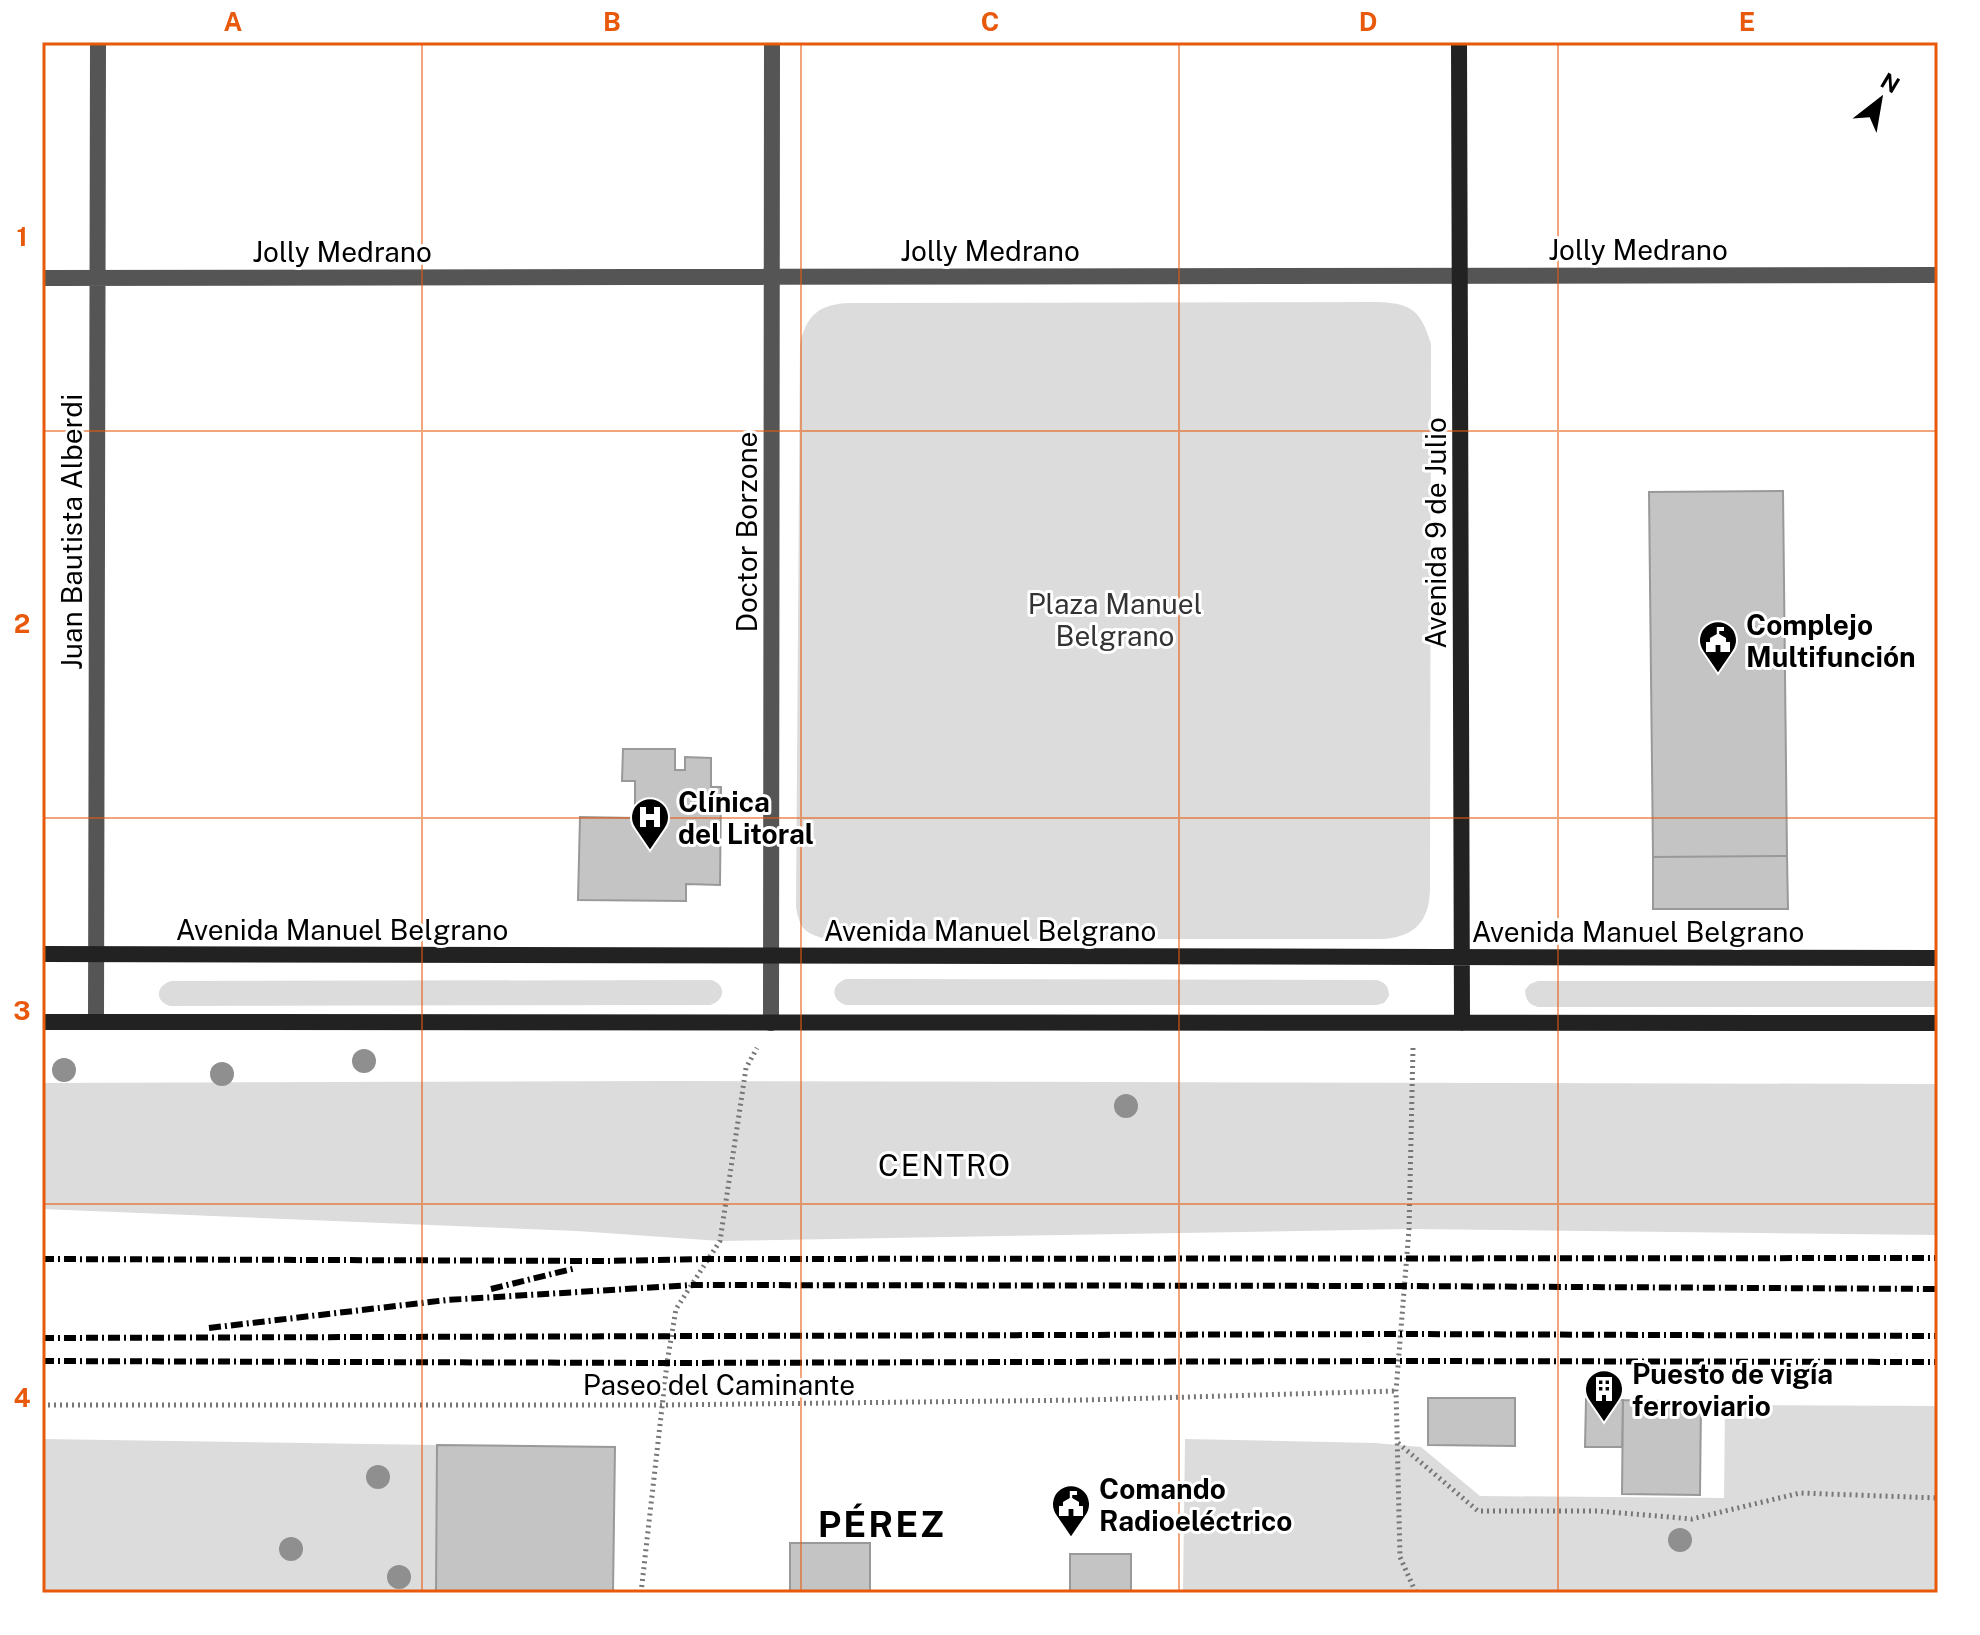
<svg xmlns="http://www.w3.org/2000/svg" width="1980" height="1635" viewBox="0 0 1980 1635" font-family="'Public Sans',sans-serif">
<rect width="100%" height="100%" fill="#fff"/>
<path fill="#dcdcdc" d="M1377,302C1412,303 1421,311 1431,344L1430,890C1429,923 1413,938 1380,939H826C804,933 800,929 796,907L800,345C806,315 819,304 850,303Z
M846,979L1377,980C1386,983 1389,987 1389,996L1384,1003L1377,1005H846C830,1000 831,984 846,979Z
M711,980C726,984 726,1000 710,1005L170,1006C155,1002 155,986 171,981Z
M1538,981H1938V1007H1538C1528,1004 1526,1000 1525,990L1530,984Z
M674,1081L1938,1084V1235L1409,1229L720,1241L577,1231L42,1209V1083Z
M1725,1405L1938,1406V1593H1183L1185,1439L1375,1443L1421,1447L1480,1496L1724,1498Z
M42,1439L437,1445L436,1593H42Z"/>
<path fill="#c4c4c4" stroke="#999" stroke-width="2" d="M1783,491L1787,856L1653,857L1649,492Z
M623,749H675V770H685V757L711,758V787H721L720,885L686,884V901L578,900L580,817L635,818V781H622Z
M1787,856L1788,909H1653V857Z
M1428,1398H1515V1446L1428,1445Z
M1586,1399L1623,1400L1622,1447H1585Z
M1623,1400L1701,1402L1700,1495L1622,1494Z
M437,1445L615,1447L613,1593H436Z
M790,1543H870V1593H790Z
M1070,1554H1131V1593H1070Z"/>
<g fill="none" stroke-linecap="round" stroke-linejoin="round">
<path stroke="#777" stroke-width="5" stroke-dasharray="2 4" stroke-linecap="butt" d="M1413,1048L1409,1229L1396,1391L1400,1557L1416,1593
M42,1405H663L1085,1400L1396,1391
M1398,1443L1478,1511H1598L1692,1519L1800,1493L1938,1498
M641,1593L667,1363L676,1309L720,1241L746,1068L757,1048"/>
<path stroke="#555" stroke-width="16" d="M42,278L1938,275
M96,1022L98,42
M771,1023L772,42"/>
<path stroke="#222" stroke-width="16" d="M1459,42L1462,1023
M42,954L1938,958
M42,1022L1938,1023"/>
<path stroke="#000" stroke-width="6" stroke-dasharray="12 4 2 4" stroke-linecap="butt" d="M42,1259L604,1261L708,1259L1938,1258
M491,1289L576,1268
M209,1328L447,1300L692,1285L1405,1286L1938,1289
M42,1338L1401,1334L1938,1336
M42,1361L667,1363L1398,1361L1938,1362"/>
</g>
<g fill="#8f8f8f">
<circle cx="364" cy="1061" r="12"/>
<circle cx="64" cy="1070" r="12"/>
<circle cx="222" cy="1074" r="12"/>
<circle cx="1126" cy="1106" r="12"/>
<circle cx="378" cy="1477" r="12"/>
<circle cx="1680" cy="1540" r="12"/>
<circle cx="291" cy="1549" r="12"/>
<circle cx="399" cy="1577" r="12"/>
</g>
<path fill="none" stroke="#e8590c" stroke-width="2" stroke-opacity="0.55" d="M422,42V1593M801,42V1593M1179,42V1593M1558,42V1593M42,431H1938M42,818H1938M42,1204H1938"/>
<defs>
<g id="civic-pin" transform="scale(2)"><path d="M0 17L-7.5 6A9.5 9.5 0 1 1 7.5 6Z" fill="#000" stroke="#fff"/><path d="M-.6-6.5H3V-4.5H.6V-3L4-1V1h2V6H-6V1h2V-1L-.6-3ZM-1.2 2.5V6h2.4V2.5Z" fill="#fff"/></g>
<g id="hospital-pin" transform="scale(2)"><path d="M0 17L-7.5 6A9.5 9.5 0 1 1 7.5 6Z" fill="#000" stroke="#fff"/><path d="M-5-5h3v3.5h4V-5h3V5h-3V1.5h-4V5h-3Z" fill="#fff"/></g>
<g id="building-pin" transform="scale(2)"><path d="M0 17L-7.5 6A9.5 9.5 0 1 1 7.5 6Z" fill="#000" stroke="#fff"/><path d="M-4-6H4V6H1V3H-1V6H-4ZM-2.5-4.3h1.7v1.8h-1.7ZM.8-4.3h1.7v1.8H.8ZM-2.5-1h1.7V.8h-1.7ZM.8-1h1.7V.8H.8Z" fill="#fff"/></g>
</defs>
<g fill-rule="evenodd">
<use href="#civic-pin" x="1718" y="640"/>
<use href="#hospital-pin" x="650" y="817"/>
<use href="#building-pin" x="1604" y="1389"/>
<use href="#civic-pin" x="1071" y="1504"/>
</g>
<g text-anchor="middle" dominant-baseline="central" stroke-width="6" stroke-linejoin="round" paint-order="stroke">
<g font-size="28" fill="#000" stroke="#fff">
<text x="1638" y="249">Jolly Medrano</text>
<text x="990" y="250">Jolly Medrano</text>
<text x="342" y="251">Jolly Medrano</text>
<text transform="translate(71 532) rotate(-90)">Juan Bautista Alberdi</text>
<text transform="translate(746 532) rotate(-90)">Doctor Borzone</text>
<text transform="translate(1435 533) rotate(-90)">Avenida 9 de Julio</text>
<text x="342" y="929">Avenida Manuel Belgrano</text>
<text x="990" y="930">Avenida Manuel Belgrano</text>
<text x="1638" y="931">Avenida Manuel Belgrano</text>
<text x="719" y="1384">Paseo del Caminante</text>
</g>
<g font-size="28" fill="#333" stroke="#fff">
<text x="1115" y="603">Plaza Manuel<tspan x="1115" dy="32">Belgrano</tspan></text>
</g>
<g font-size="28" font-weight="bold" fill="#000" stroke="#fff" text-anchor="start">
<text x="1746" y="624">Complejo<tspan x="1746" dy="32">Multifunción</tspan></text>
<text x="678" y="801">Clínica<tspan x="678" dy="32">del Litoral</tspan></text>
<text x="1632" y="1373">Puesto de vigía<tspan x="1632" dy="32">ferroviario</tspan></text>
<text x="1099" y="1488">Comando<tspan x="1099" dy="32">Radioeléctrico</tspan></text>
</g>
<g font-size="30" letter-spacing="2" fill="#000" stroke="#fff">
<text x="945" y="1165">CENTRO</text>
</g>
<g font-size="36" font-weight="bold" letter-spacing="2" fill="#000" stroke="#fff">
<text x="882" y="1524">PÉREZ</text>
</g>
</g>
<rect width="1980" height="1635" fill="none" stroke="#ffffff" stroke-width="88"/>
<g transform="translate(1880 100) rotate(31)" stroke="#ffffff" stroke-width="6" paint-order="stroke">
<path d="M0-6L14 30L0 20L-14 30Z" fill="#000000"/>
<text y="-12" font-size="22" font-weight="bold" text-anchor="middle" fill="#000000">N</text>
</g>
<rect x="44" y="44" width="1892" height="1547" fill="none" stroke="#e8590c" stroke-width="3"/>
<g font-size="26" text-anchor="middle" font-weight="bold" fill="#e8590c">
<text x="233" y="31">A</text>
<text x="612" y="31">B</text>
<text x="990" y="31">C</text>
<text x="1368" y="31">D</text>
<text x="1747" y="31">E</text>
<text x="22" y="246">1</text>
<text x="22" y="633">2</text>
<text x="22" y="1020">3</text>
<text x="22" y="1407">4</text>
</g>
</svg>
